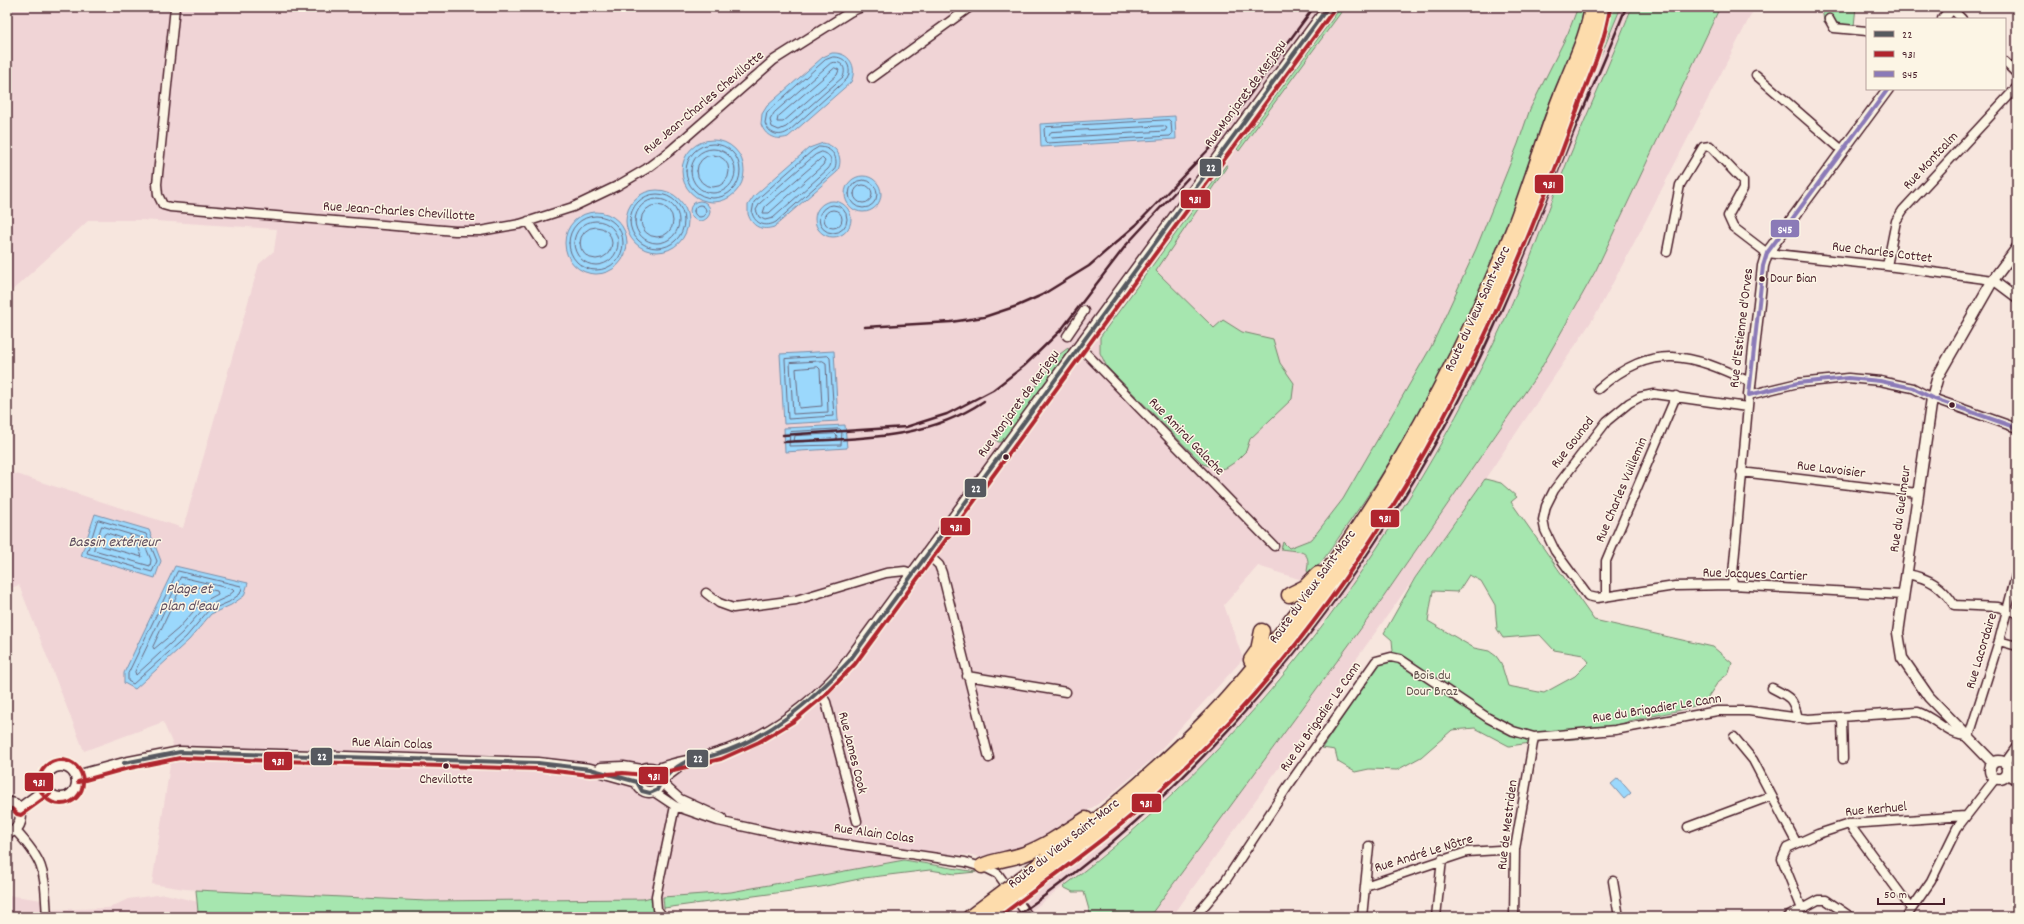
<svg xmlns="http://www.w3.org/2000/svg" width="2024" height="924" viewBox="0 0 2024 924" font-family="Dekko,sans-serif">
<rect width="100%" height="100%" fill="#f7e6de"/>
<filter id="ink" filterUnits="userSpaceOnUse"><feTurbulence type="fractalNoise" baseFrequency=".025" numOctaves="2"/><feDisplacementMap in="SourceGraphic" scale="8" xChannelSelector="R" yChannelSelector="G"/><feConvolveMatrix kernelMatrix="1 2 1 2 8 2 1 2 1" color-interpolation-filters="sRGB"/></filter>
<g filter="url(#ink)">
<path fill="#f0d4d6" d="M7,7H1581L1467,326L1439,376L1305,581L1258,566L1224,605L1243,659L1151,760L1107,798L1038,842L1006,854L982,858L972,855L937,854L731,892L652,899L476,901L330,898L185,889L152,884L173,745L163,722L84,751L19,585L7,589V471L183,528L259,264L274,251L277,229L141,220H89L7,295Z
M1621,7H1632L1569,158L1513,302L1465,400L1417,484L1387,534L1351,587L1248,716L1198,770L1084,871L1023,917H1004L1136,812L1187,765L1275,671L1530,234Z
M1720,7H1755L1645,222L1598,311L1581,337L1485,479L1172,917H1149L1376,608L1539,372L1596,270Z
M165,894L198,902L199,917H7V895L42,900L48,910L109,908L128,899Z"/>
<path fill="#a6e6af" stroke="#78826d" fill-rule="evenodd" d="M1578,7H1587C1576,45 1558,80 1544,117C1537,137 1532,158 1525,178C1480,300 1424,418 1348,524C1340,535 1319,569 1309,574L1307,571C1312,548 1298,552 1281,549L1283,542L1289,548L1312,539L1343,499L1431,347L1476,249L1518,144L1530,109L1568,33Z
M1609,7H1621L1569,133L1566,132Z
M1632,7H1720L1596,270L1539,372L1376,608L1149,917H1091L1084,892H1073L1063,887C1252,746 1394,549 1496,338C1524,281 1544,219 1568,160C1589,109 1612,58 1632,7Z
M1822,7H1856L1854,26C1843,25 1835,20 1824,22Z
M1337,10L1236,148L1234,146L1325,21L1332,12Z
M1339,10L1342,11L1239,151L1237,149Z
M1226,157H1229L1109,319V315Z
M1226,165H1228L1156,271L1214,328L1223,320L1242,332L1273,339L1280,363L1294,383L1292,399L1250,439L1246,451L1235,462L1226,468L1218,469L1203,464L1107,367L1100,353V337Z
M1068,348L1069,350L1002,442H998L996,439L1060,354Z
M1485,479L1501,483L1517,497L1511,502L1594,620L1713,647L1732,663L1729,673L1718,682L1704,703L1681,710L1629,721L1590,738L1545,741L1509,746L1475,728L1452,730L1421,757L1397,770L1369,769L1355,772L1338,762L1335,750L1322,748L1376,667L1393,651L1392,640L1384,633L1415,578ZM1469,575L1481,581L1495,605L1497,629L1503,638L1540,635L1554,650L1583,655L1589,662L1575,676L1544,693L1508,686L1501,663L1496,656L1489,651L1474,648L1428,621L1433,591L1458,592Z
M904,860L976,872L955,874L930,870L864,878L821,887L664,908L663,897L731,892Z
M196,890L426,901L643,899L656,896L657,909L665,917H342L341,913L321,916L198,912Z"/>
<path fill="#9bd8fc" stroke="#7b8ea8" d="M832,53C849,52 858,66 851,82L788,137C775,141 765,136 761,124L762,114L767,106L823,57Z
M1175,116L1176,139L1041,147L1040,124Z
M682 171a31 31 0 1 1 62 0a31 31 0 1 1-62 0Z
M823,143C838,146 844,159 837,172L774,227C762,231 752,227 748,214V205L754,196L809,148Z
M845 194a18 18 0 1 1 36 0a18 18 0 1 1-36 0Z
M626 221a31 31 0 1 1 62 0a31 31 0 1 1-62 0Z
M690 211a10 10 0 1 1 20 0a10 10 0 1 1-20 0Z
M815 219a18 18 0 1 1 36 0a18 18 0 1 1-36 0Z
M565 243a31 31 0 1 1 62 0a31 31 0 1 1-62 0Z
M834,351L838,421L784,424L780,354Z
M845,425L847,448L785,452L784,428Z
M95,514L149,530L161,561L155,578L81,556Z
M175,566L248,583L244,596L231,605L211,614L189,640L135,689L124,683V673Z
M1618,778L1631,793L1624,799L1611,784Z"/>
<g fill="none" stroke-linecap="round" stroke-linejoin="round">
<path stroke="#6a697f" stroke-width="1" d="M833,57C846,56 853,68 847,79L789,131C779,138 769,134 765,123L767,112L825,60Z
M831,63C841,60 847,67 843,77L786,127L779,130L772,127L770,120L774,113Z
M835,68L839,70L837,75L783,122H777L778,117Z
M1169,120L1171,122L1172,134L1170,136L1047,143L1045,141L1044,129L1046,127Z
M1164,126L1167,128L1165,131L1051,138L1049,136L1051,132Z
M686 171a27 27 0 1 1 54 0a27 27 0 1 1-54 0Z
M819,147C832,147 840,158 834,170L776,222C766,228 755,224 752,213L754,202L812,151Z
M691 171a22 22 0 1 1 44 0a22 22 0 1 1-44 0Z
M822,152C831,154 834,162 828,169L773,218L765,220L759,217L756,210L760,203L815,155Z
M697 171a16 16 0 1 1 32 0a16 16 0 1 1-32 0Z
M822,158L825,161L823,165L769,213H763L765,207Z
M849 194a14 14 0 1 1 28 0a14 14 0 1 1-28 0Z
M854 194a9 9 0 1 1 18 0a9 9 0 1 1-18 0Z
M630 221a27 27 0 1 1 54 0a27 27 0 1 1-54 0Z
M635 221a22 22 0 1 1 44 0a22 22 0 1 1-44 0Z
M694 211a6 6 0 1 1 12 0a6 6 0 1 1-12 0Z
M819 219a14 14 0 1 1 28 0a14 14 0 1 1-28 0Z
M641 221a16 16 0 1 1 32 0a16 16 0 1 1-32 0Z
M824 219a9 9 0 1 1 18 0a9 9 0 1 1-18 0Z
M569 243a27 27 0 1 1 54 0a27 27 0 1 1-54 0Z
M574 243a22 22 0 1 1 44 0a22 22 0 1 1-44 0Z
M580 243a16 16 0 1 1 32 0a16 16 0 1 1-32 0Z
M828,356L830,358L834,416L788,419L785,359Z
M823,361L826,363L828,412L793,414L790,363Z
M818,367L820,369L822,406L799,408L796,369Z
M840,429L842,431L841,445L789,446L790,432Z
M835,434L837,436L836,440L796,442L794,441L795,436Z
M99,520L146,534L157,561L152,572L87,553L97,521Z
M102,526L142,538L151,560L150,566L94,550Z
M107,533L137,543L142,557L102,546L104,535Z
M178,571L241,586L242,588L240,594L229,602L208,611L186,637L133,684L128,681V674Z
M181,577L232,589L234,591L227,597L205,607L182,633L136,675L135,672Z
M183,584L217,591L218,594L201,603L178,629L154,649L153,647Z"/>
<g stroke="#4a1f2b" stroke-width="11">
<path id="minor" d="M175,7L157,184L158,195L163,205L170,207L455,231H480L520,224L573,207L617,186L646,169L670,151L774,60L850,12L862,7
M1952,9L1962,19
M1829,19L1834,28L1867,31
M2005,62L2017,74
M1756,75L1842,150
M872,78L970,7
M528,221L543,244
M1667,252L1680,185L1703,147L1710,146L1743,181V189L1728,216L1733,227L1767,253L1887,266L1993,280L2017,298
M1887,266L1896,221L1903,210L2017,87
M1067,336L1084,311
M1079,346L1274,546
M1598,389C1654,341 1690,354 1750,382
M1747,407L1654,394L1640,397L1629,403L1607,421L1554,490L1546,506L1543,520L1545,530L1555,551L1588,596L1597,598L1675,586L1732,585L1903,595
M1741,472L1917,493
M927,554L939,565L942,573L989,758
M1907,574C1929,578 1942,586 1954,605L1998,607L2017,613
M1732,585L1749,395L1798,383L1848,378L1880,381L1913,388L1932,398L2017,428
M706,593L719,603L733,608L796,600L886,573L905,571L913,574
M1606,596V561L1676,396
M1999,641L2017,646
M967,676L1066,692
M1772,688C1790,697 1793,698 1798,718
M820,692L826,702L857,821
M1842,718L1843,759
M1734,737L1753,760L1796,842
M2005,763L2017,746
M661,782L680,799L722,818
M654,792L675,806L718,821L787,836L965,862L988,869L998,874L1029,917
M1849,824L1911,908
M1688,827L1771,796
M15,830C47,864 44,873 47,917
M1613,881L1619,917
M1365,886L1467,852L1515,849
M1802,909L1782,859L1787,848L1818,834L1849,824L1965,816
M663,917L657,909L656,896L675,806
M1195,917L1226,880L1288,786L1376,661L1391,657L1400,659L1488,718L1513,731L1534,737L1615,730L1717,711H1749L1808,719L1918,712C1936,718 1949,737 1969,736L1999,641L2017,572
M1362,917L1369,846
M1436,917L1442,859
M1514,917L1515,849L1534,737
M1787,917L1818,900H1826L1851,917
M1906,917L1931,881L1957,828L1995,779"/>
</g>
<g stroke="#4a1f2b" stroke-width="13">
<path id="tertiary" d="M1943,19L1953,7
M1749,395L1763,266L1767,253L1888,89
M1990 770a9 9 0 1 1 18 0a9 9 0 1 1-18 0Z
M1993,763L1929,697L1902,658L1898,633L1932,398L1938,376L1993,280L2017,248
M45 782a16 16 0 1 1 32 0a16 16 0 1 1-32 0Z
M637 780a12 12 0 1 1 24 0a12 12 0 1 1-24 0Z
M601,768L623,767L642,770
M656,770C674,762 693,761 712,755C762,741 805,710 840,672L1328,7
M2008,774L2017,779
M76,776L124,763L180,752L538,763L590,769L637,782
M661,780L685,762
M7,802L15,804L21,814C21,824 17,831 7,833
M19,809L46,789"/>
</g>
<g stroke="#4a1f2b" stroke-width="17">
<path id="trunk" d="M1289,595L1305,587L1318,574
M1251,660L1258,650L1262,631
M982,866C994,860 1010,859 1024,854C1046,846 1066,832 1086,819
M1014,884C1082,833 1148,781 1207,720C1230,697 1250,672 1270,647C1372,522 1453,379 1513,230C1523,205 1531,179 1540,154C1548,130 1556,106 1566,83C1576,58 1588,34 1592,7
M1020,894C1085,845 1150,796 1207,737C1318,622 1406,486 1476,343C1505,284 1527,222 1550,161C1566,118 1584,75 1600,32L1604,7
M970,917L1006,890
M989,917L1012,899"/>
</g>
<use href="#minor" stroke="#fcf5e5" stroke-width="8"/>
<use href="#tertiary" stroke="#fcf5e5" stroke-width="10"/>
<use href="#trunk" stroke="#fddcac" stroke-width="14"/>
<path stroke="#4a1f2b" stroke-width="2.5" d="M865,327L951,322L984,317L1017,306L1042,295L1089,266L1136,225L1212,146L1314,7
M783,435L906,427L947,414L993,390L1024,366L1061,330L1127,244L1188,178
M783,442C852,438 924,442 984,401
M1015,917C1211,780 1366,587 1472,374C1511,295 1541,213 1574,131C1591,90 1610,49 1626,7"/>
<g stroke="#4a1f2b" stroke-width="17" stroke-linecap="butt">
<path id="trunk-bridge" d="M1006,890L1014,884
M1012,899L1020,894"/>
</g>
<use href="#trunk-bridge" stroke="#fddcac" stroke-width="14"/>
<g stroke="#fcf5e5" stroke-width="7">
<path id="bus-1" d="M124,763L180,752L538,763L590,769L637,782L642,791L650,793L657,790C662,778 675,767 687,761C694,758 703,758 711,756C767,740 811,702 850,660L1328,7"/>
</g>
<g stroke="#fcf5e5" stroke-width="7">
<path id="bus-2" d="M39 782a22 22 0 1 1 44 0a22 22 0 1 1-44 0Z
M78,782L125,769L180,758L538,769L590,775L623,773L656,776L669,771L721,759L759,742L794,721L824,696L855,664L1333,11
M7,808L12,809L17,814L21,815L50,794
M999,917C1054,875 1111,836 1162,789C1336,628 1454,427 1539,209C1554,173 1568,136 1581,99C1593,69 1605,40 1610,8"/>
</g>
<g stroke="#fcf5e5" stroke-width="7">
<path id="bus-3" d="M1749,395L1763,266L1767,253L1888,89
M1749,395L1798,383L1848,378L1880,381L1913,388L1932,398L2017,428"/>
</g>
<use href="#bus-1" stroke="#56595f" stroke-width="4"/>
<use href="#bus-2" stroke="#b0252e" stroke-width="4"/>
<use href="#bus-3" stroke="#8b7ab7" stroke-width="4"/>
</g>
</g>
<g fill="#4a1f2b" stroke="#fcf5e5" stroke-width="1.5">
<circle cx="1762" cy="279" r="3.5"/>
<circle cx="1952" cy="405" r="3.5"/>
<circle cx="1006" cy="457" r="3.5"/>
<circle cx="446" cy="766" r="3.5"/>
</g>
<g text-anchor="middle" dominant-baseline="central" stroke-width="3" stroke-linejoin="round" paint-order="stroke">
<g font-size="13" fill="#4a1f2b" stroke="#fcf5e5" text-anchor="start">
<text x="1770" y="279">Dour Bian</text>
<text x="446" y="780" text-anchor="middle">Chevillotte</text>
</g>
<g font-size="14" fill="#4a1f2b" stroke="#fcf5e5">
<text transform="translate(1246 94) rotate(-54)">Rue Monjaret de Kerjegu</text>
<text transform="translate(704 103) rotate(-40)">Rue Jean-Charles Chevillotte</text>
<text transform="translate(1931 161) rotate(-47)">Rue Montcalm</text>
<text transform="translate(399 212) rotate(4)">Rue Jean-Charles Chevillotte</text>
<text transform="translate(1882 253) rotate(7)">Rue Charles Cottet</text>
<text transform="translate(1478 309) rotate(-65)">Route du Vieux Saint-Marc</text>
<text transform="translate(1742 328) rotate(-83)">Rue d'Estienne d'Orves</text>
<text transform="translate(1019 404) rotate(-54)">Rue Monjaret de Kerjegu</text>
<text transform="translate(1186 437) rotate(46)">Rue Amiral Galache</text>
<text transform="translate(1573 443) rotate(-52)">Rue Gounod</text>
<text transform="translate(1831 470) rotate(7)">Rue Lavoisier</text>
<text transform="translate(1622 490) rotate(-67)">Rue Charles Vuillemin</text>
<text transform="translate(1901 509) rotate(-82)">Rue du Guelmeur</text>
<text transform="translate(1755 575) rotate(2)">Rue Jacques Cartier</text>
<text transform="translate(1313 587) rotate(-54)">Route du Vieux Saint-Marc</text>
<text transform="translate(1982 651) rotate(-73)">Rue Lacordaire</text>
<text transform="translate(1657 709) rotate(-9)">Rue du Brigadier Le Cann</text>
<text transform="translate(1321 717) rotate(-55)">Rue du Brigadier Le Cann</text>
<text transform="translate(392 744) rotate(2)">Rue Alain Colas</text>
<text transform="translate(852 753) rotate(76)">Rue James Cook</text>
<text transform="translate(1876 810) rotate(-5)">Rue Kerhuel</text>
<text transform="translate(1508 825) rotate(-83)">Rue de Mestriden</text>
<text transform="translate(874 834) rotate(8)">Rue Alain Colas</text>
<text transform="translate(1064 844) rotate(-38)">Route du Vieux Saint-Marc</text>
<text transform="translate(1424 854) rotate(-17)">Rue André Le Nôtre</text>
</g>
<g font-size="14" fill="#61514c" stroke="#fcf5e5">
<text x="1432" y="676">Bois du<tspan x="1432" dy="16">Dour Braz</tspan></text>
</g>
<g font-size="15" font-style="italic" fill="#5e4d5f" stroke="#fcf5e5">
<text x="114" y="543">Bassin extérieur</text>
<text x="189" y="590">Plage et<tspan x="189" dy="17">plan d'eau</tspan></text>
</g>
</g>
<g stroke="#fcf5e5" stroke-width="1.5">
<rect x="1199" y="158" width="23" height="19" rx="4" fill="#56595f"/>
<rect x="1534" y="174" width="30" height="20" rx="4" fill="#b0252e"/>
<rect x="1180" y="189" width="31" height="20" rx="4" fill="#b0252e"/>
<rect x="1770" y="219" width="30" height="19" rx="4" fill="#8b7ab7"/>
<rect x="964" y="478" width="23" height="20" rx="4" fill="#56595f"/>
<rect x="1370" y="509" width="30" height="19" rx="4" fill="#b0252e"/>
<rect x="940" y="517" width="31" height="19" rx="4" fill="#b0252e"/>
<rect x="310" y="747" width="23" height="19" rx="4" fill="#56595f"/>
<rect x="686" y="749" width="23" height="19" rx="4" fill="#56595f"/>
<rect x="263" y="751" width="30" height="20" rx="4" fill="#b0252e"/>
<rect x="638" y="766" width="31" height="19" rx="4" fill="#b0252e"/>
<rect x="24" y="772" width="30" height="20" rx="4" fill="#b0252e"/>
<rect x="1131" y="793" width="31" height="20" rx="4" fill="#b0252e"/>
</g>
<g font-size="11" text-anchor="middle" font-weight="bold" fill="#fff">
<text x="1211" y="171">22</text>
<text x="1549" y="188">931</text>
<text x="1195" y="203">931</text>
<text x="1785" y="233">S45</text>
<text x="976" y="492">22</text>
<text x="1385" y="522">931</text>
<text x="956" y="531">931</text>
<text x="322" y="760">22</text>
<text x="698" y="762">22</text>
<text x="278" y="765">931</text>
<text x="654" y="780">931</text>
<text x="39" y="786">931</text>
<text x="1146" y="807">931</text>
</g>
<rect width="2024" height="924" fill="none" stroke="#fcf5e5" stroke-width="24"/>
<rect x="12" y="12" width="2000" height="900" fill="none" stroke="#4a1f2b" stroke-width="1.5" filter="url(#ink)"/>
<rect x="1866" y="18" width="140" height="72" fill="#fcf5e5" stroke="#b59f9b"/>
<rect x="1874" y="31" width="20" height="6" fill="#56595f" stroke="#b59f9b"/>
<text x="1902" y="38" font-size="12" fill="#4a1f2b">22</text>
<rect x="1874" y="51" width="20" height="6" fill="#b0252e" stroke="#b59f9b"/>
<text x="1902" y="58" font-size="12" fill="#4a1f2b">931</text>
<rect x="1874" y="71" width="20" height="6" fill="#8b7ab7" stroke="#b59f9b"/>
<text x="1902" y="78" font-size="12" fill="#4a1f2b">S45</text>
<path d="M1878 898v6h66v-6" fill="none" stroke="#4a1f2b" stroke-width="2"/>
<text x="1884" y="898" font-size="12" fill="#4a1f2b" stroke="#fcf5e5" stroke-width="3" paint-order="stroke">50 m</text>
</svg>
